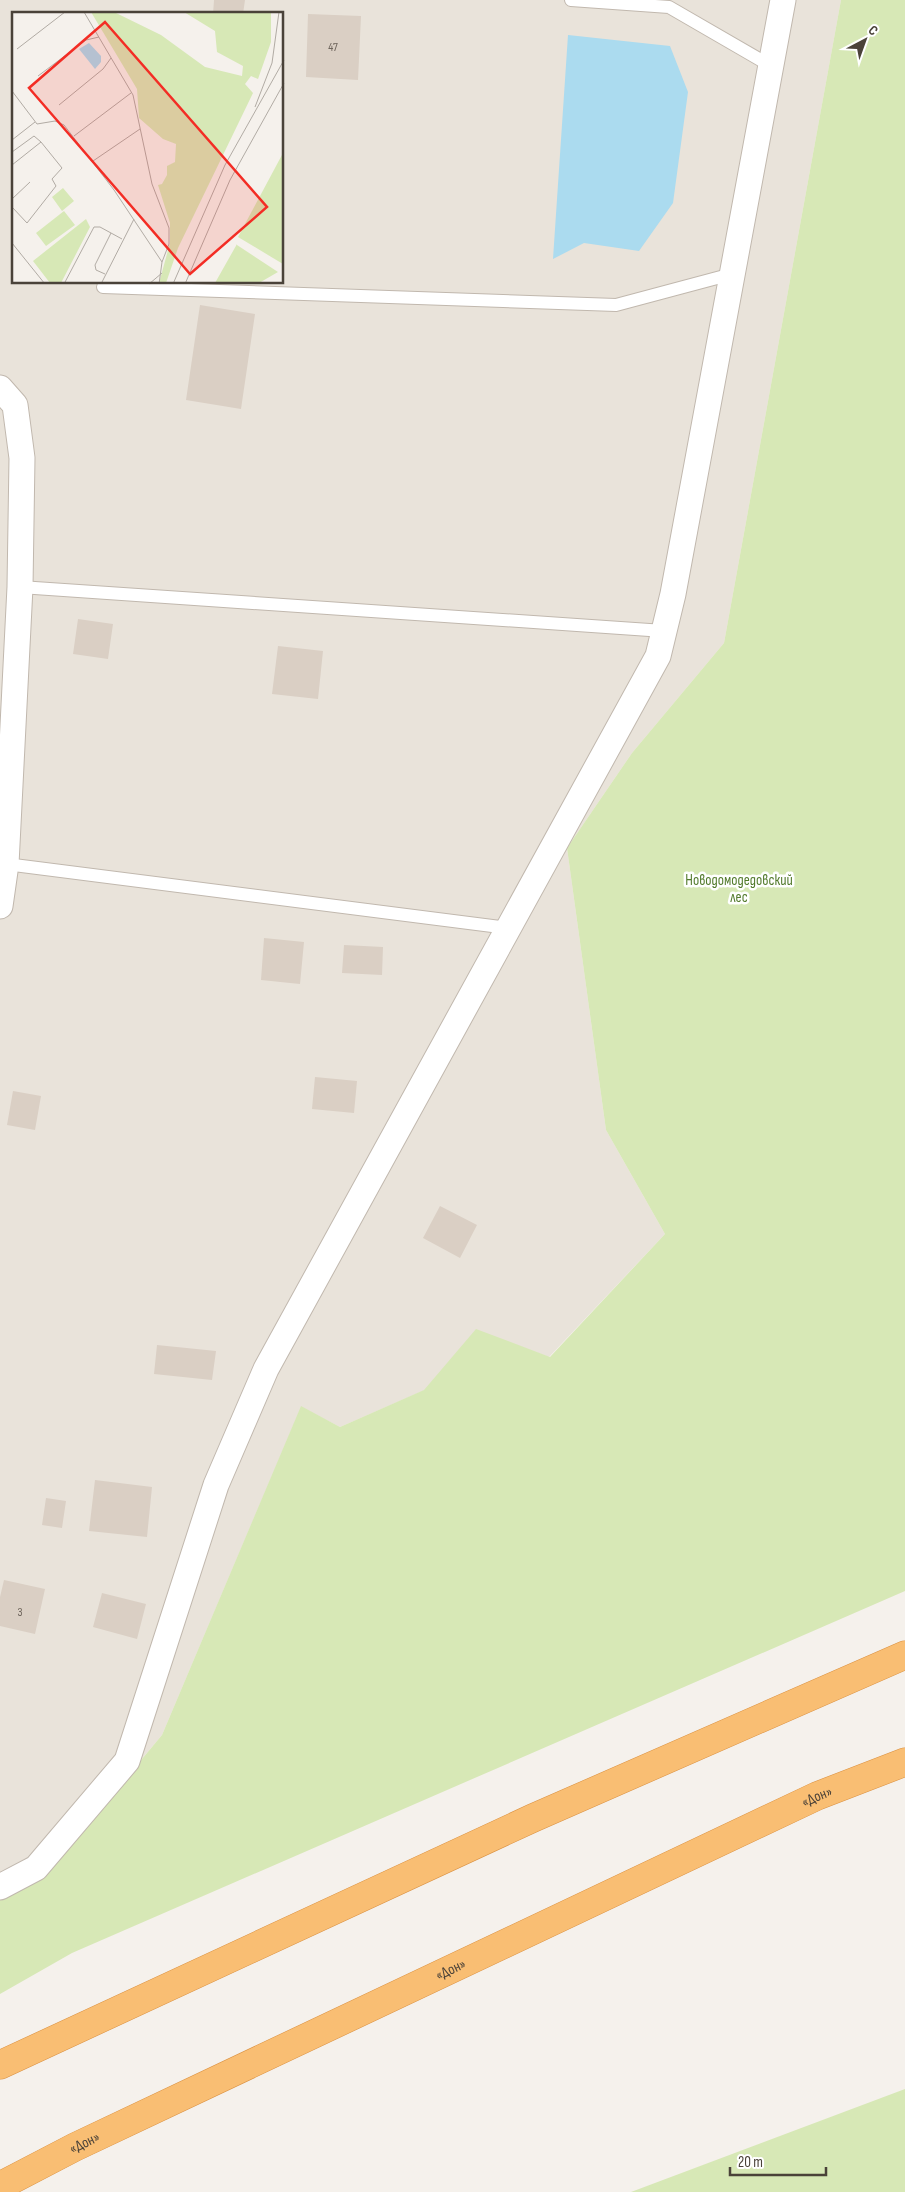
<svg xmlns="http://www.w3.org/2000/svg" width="905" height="2192" viewBox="0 0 905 2192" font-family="'Sofia Sans Condensed',sans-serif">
<rect width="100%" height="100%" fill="#f5f1ec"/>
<path fill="#e9e3da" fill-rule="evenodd" d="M0,0H841L724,643L632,753L567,848L606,1130L665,1234L549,1357L476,1330L425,1390L340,1427L301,1407L162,1735L45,1874L0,1900ZM14,14H282V282H14Z"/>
<path fill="#d7e8b6" d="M841,0H905V1591L72,1953L0,1994V1900L46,1874L162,1735L301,1406L340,1427L424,1390L476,1329L550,1357L665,1234L606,1130L567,848L632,753L724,643Z
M905,2089V2192H631Z"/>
<path fill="#abdbef" d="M568,35L670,46L688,92L673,203L639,251L584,243L553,259Z"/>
<path fill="#dacfc4" d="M214,0H245L243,14H213Z
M308,14L361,16L358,80L306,77Z
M200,305L255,314L241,409L186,400Z
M78,619L113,624L108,659L73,654Z
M278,646L323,651L318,699L272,694Z
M264,938L304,942L300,984L261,980Z
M344,945L383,947L382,975L342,973Z
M315,1077L357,1081L354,1113L312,1109Z
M13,1091L41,1096L35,1130L7,1125Z
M440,1206L477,1225L460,1258L423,1238Z
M157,1345L216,1351L212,1380L154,1374Z
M95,1480L152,1487L147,1537L89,1531Z
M46,1498L66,1501L62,1528L42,1525Z
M4,1580L45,1589L35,1634L0,1626V1597Z
M102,1593L146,1604L137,1639L93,1627Z"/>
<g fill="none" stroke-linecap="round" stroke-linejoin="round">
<g stroke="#c1b8ae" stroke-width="14">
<path id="service" d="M571,0L669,7L771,66
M103,287L616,305L732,274
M20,587L664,631
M6,864L508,928"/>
</g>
<g stroke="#c1b8ae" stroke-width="27">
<path id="minor" d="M0,388L15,405L22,458L20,587L6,864L0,906
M0,1887L36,1868L127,1761L216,1485L266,1369L658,656L673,594L783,0"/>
</g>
<g stroke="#da9142" stroke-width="29">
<g id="motorway">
<path d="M0,2065L533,1818L905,1655"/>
<path id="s1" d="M0,2186L75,2147L817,1796L905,1762"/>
</g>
</g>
<use href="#service" stroke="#fff" stroke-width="12"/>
<use href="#minor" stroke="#fff" stroke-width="25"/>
<use href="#motorway" stroke="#f9be73" stroke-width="28"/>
</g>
<g text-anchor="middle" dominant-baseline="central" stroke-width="5" stroke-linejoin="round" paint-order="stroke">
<g font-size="12" fill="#6e655c">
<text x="333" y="47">47</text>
<text x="20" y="1612">3</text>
</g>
<g font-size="15" fill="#537b2d" stroke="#fff">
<text x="739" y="880">Новодомодедовский<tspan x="739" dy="17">лес</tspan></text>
</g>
<g font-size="15" fill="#4a4239" stroke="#fff">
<text stroke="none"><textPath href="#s1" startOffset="905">«Дон»</textPath></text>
<text stroke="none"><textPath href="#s1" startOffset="500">«Дон»</textPath></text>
<text stroke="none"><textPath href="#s1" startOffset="95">«Дон»</textPath></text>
</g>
</g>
<g transform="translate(12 12)">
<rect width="271" height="271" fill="#f5f1ec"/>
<path d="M79,0H102L149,23L193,55L230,64L231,54L205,40L203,19L172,0H259V30L246,67L239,64L233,72L241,81L166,236L154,271H147L158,231V211L146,173L150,172L155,163V154L163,150L164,132L151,127L127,106L125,77ZM271,141V252L226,225ZM51,176L62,189L50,199L40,185ZM52,199L63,213L34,234L24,221ZM74,207L78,215L49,271H38L21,249ZM225,232V233L266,260L247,271H203Z" fill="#d7e8b6"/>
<path d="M77,31L89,44V50L83,57L67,37Z" fill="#abdbef"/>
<path fill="none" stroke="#b1aba4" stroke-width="1" d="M72,0L121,83L140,172L157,216V232L150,250L147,272M5,37L53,0M26,64L74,28L87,25M0,79L25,112L43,109L52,113L102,178L150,250M47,93L91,57L99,46M243,95L260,51L267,0M62,124L119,81M0,128L23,110M0,140L22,124L29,130M81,149L128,117M0,153L29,130L50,156L40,167L44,174L15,211L0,195M0,187L18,170M0,231L33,272M93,262L84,258L83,253L99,221M52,272L82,215H88L110,227M89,272L122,207M137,272L150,261M161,272L213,153L272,48M173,272L218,168L272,71"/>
<path fill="#f32d25" fill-opacity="0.15" stroke="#f32d25" stroke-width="2.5" d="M93,10L255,195L178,262L17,76Z"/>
<rect width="271" height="271" fill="none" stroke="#4a4239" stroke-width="2.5"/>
</g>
<g transform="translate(865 40) rotate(41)" stroke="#ffffff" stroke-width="4" paint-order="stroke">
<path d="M0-4L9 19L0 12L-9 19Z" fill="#4a4239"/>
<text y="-8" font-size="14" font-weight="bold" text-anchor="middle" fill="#4a4239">С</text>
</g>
<path d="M730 2167v8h96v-8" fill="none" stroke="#4a4239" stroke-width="2.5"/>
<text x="738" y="2167" font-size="15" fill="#4a4239" stroke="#ffffff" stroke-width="4" paint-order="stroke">20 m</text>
</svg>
